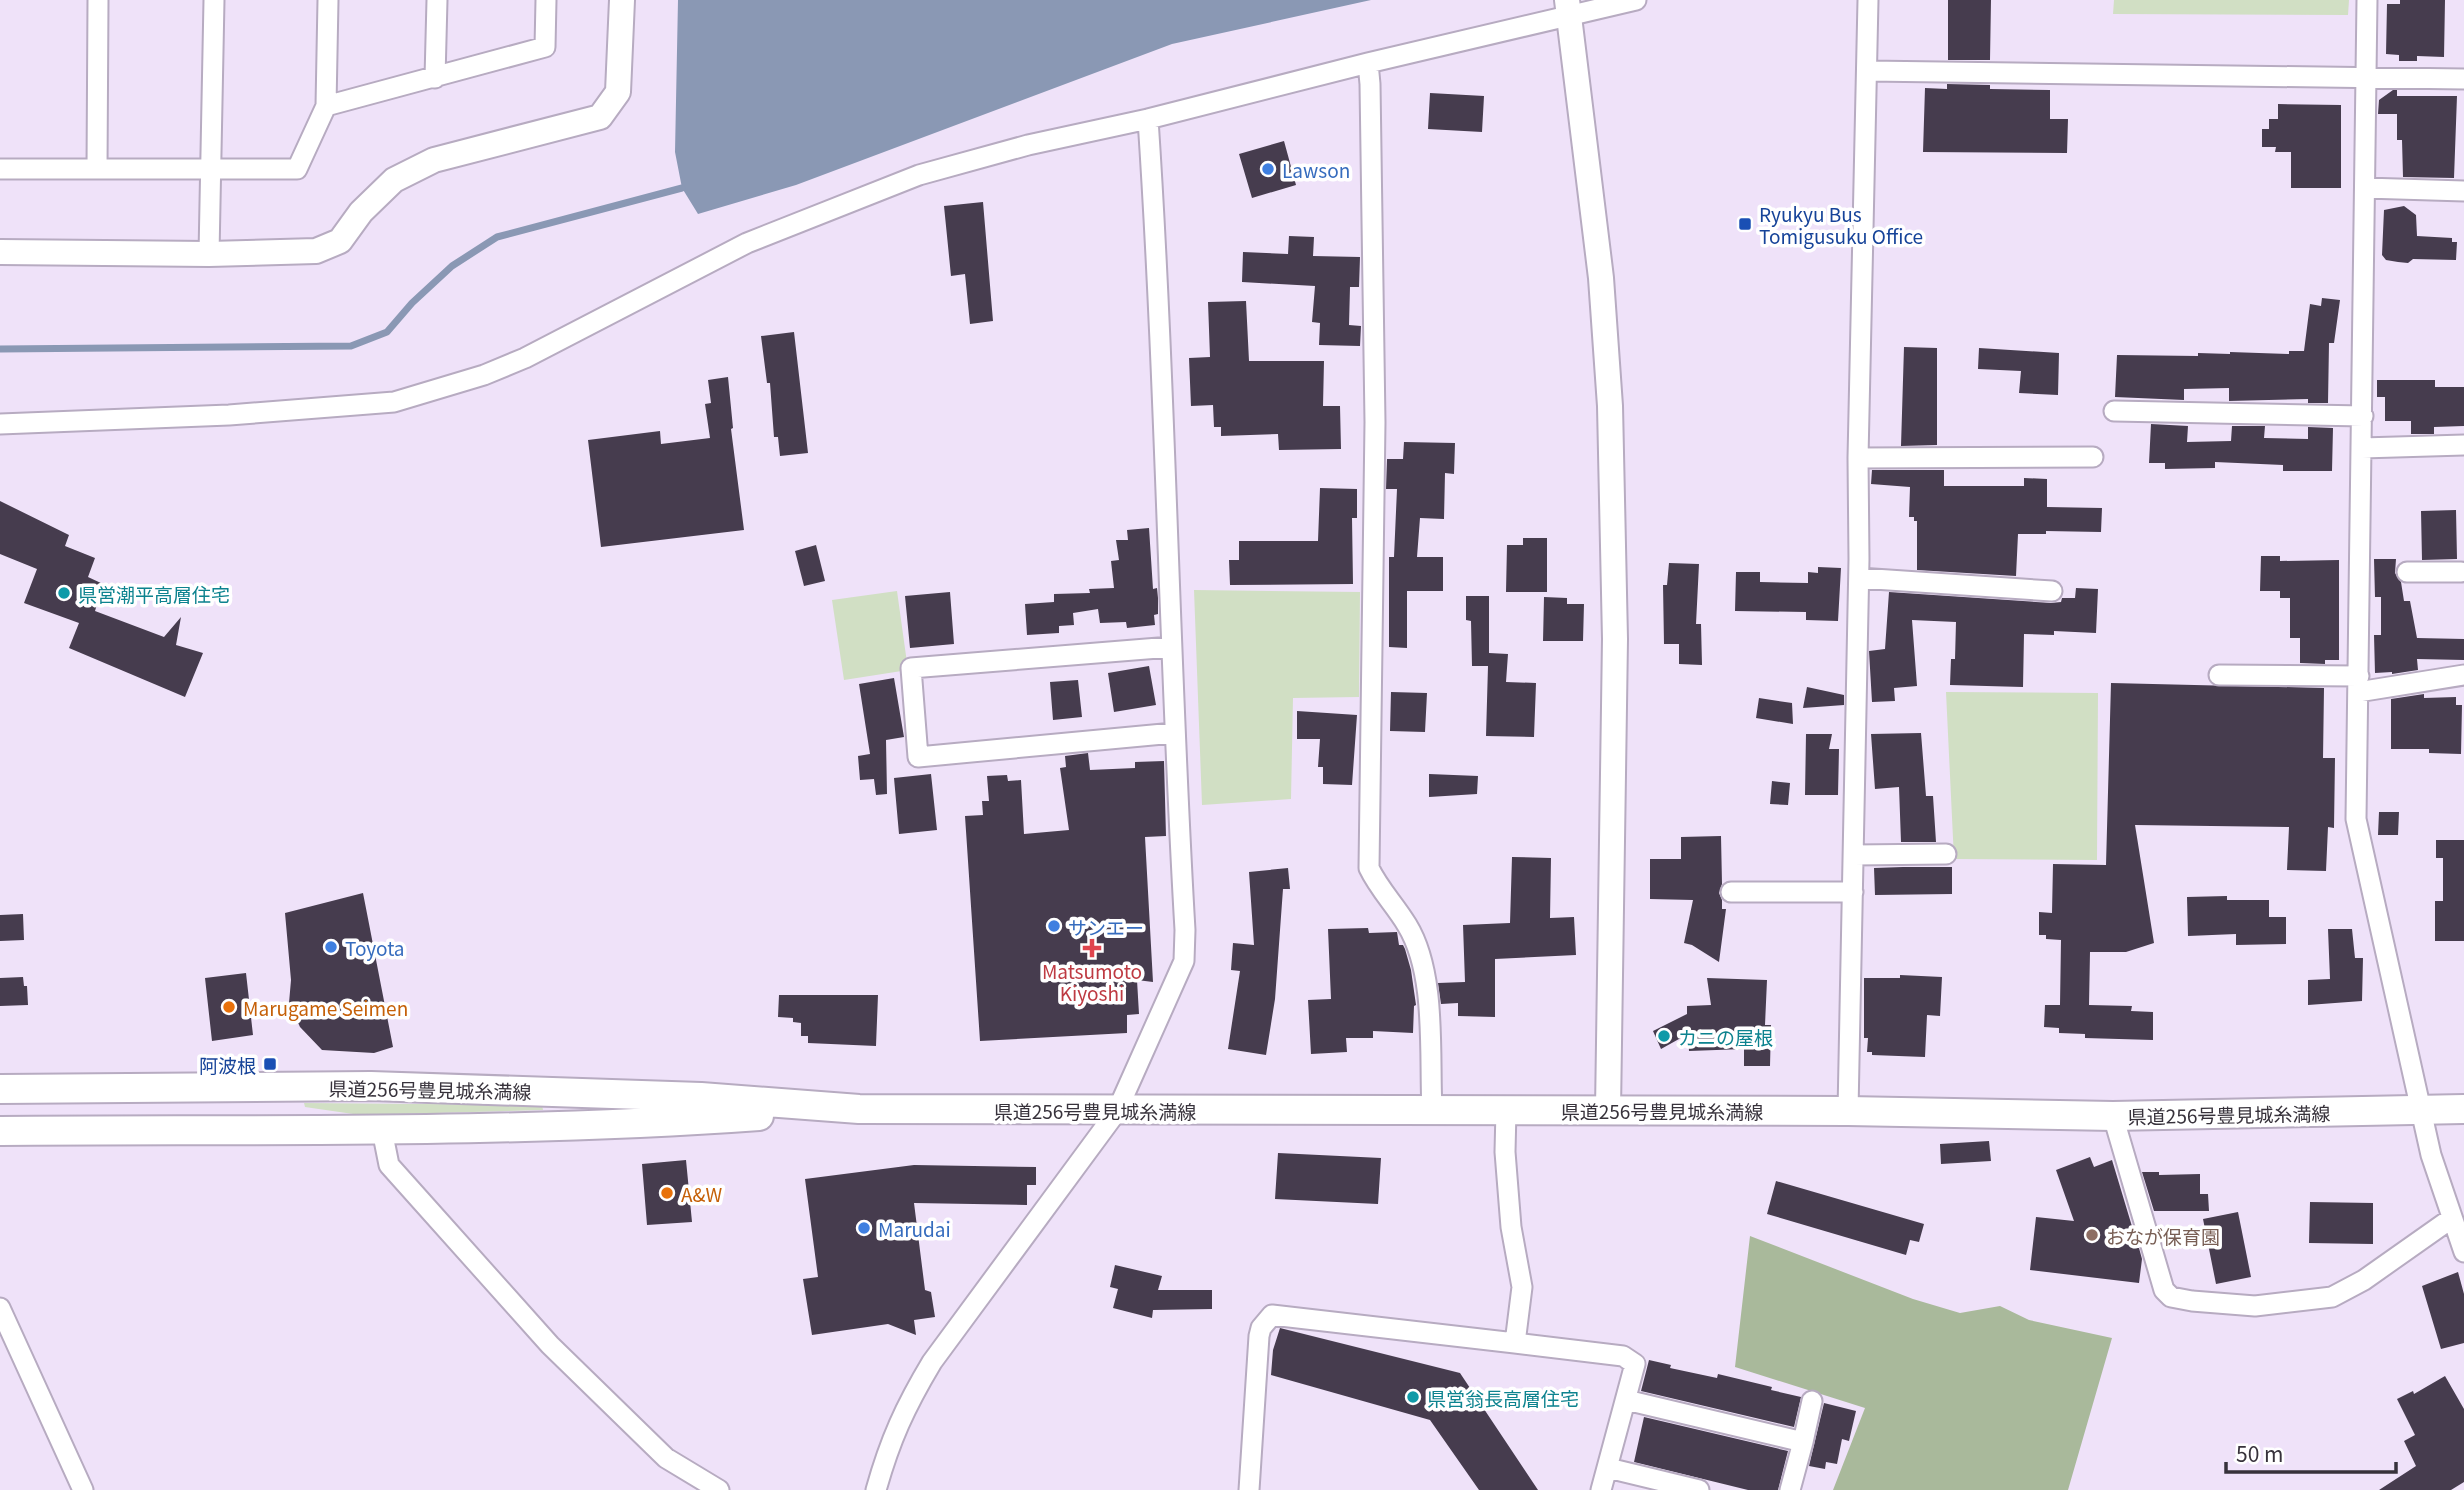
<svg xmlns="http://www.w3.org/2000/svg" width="2464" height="1490" viewBox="0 0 2464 1490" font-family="Georgia,'Noto Sans JP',serif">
<rect width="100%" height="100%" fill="#efe2f9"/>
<path fill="#d1dfc4" d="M2114,0H2349L2348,15L2113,14Z
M1194,590L1360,592L1359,697L1293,698L1291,799L1202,805Z
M897,591L908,670L844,680L832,600Z
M1946,692L2098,693L2097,860L1954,859Z
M304,1103L542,1105L543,1110L360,1115L305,1107Z"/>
<path fill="#a9b99b" d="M1750,1236L1913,1299L1960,1313L2000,1306L2029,1320L2112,1338L2068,1490H1833L1865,1408L1735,1367Z"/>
<path fill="#8a98b4" d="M678,0H1371L1172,44L796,185L698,214L682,188L675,152Z"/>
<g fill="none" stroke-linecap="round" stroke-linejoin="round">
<path stroke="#8a98b4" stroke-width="7" d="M0,349L351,346L387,332L412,303L452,266L497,237L682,188"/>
</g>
<path fill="#463c4e" d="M1948,0H1991L1990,60H1948Z
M2400,0H2445L2444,57L2417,56V61H2399V55L2386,54L2387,4H2400Z
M1947,84L1990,85V89L2050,90V119H2068L2067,153L1923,152L1925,88L1947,89Z
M2393,90H2397V96H2457L2454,178L2403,177L2402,140H2397V114H2378L2379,100Z
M1430,93L1484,96L1482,132L1428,129Z
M2278,104L2341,105V188H2291V152H2275L2276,147H2262V129H2269V119H2278Z
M1284,141L1296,185L1252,198L1239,154Z
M983,202L993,321L970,324L965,274L951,276L944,206Z
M2404,206L2416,215L2417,236L2452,238V242H2457L2456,260L2413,259L2408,263L2398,262L2386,260L2382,255L2384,210Z
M1289,236L1314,237L1313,256L1360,257L1359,287H1350L1349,325L1361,326L1360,346L1319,345L1320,323L1312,322L1315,286L1242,282L1243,252L1288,254Z
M2322,298L2340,300L2334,343H2329L2328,403H2308V399L2229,401V388L2184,389V400L2115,397L2117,355L2198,356V353L2230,354V352L2289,354V351H2304L2310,304L2321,306Z
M1246,301L1249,361H1324L1323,406H1340L1341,449L1279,450L1278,434L1221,436V427H1214L1213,405L1191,406L1189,358L1210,357L1208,302Z
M794,332L808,453L780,456L778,437H774L770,383H767L761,336Z
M1904,347L1937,348V445L1901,446Z
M1979,348L2059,353L2058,395L2019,393L2021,371L1978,369Z
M728,377L733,428L731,429L744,530L601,547L588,440L660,431L661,444L710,438L705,404L711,403L708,380Z
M2377,380H2435V387H2464V426L2434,427V434H2411V421H2385V397H2377Z
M2151,424L2188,426L2187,442L2231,441L2232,426H2265L2264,438L2308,439V427L2333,428L2332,471H2283V465L2215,462V468L2165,469V463H2149Z
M1404,442L1455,443L1454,474L1445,473L1444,519L1420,518L1417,557H1443V591H1407V648L1389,647V557H1394L1397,489H1386L1387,459H1403Z
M1872,470H1944V486H2024V478L2047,479V507L2102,508L2101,532L2046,531V534H2018L2016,576L1917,570V521H1914V517H1909L1910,487L1871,484Z
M1320,488L1357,489V518H1352L1353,584L1230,585L1229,560H1239V541H1318Z
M0,501L69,535L65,546L95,558L88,577L103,584L95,611L164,637L181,617L176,645L203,653L185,697L69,648L79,623L24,603L37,569L0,554Z
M2456,510L2457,559L2422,560L2421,511Z
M1149,528L1153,589L1157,588L1158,598V614L1154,615L1155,625L1127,628L1126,622L1100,623L1098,609L1073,613L1074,625L1059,626V633L1027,635L1025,604L1054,602V594L1090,593L1089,589L1114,588L1111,561L1119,560L1116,540H1128L1127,530Z
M1523,538H1547V592H1506L1507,545H1523Z
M816,545L825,581L804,586L795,551Z
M2261,556H2280V561L2339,560V660H2325V664L2300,663V638H2290V598H2280V591H2260Z
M2374,559H2396L2395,573L2401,582L2404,601H2410L2417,638L2464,639V660L2417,659L2418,670L2392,674V672L2375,673L2374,635H2381V597H2375Z
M1669,563L1699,564L1696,624H1701L1702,665L1679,664V644H1664L1663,585H1667Z
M1818,567L1841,568L1838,621L1806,620V612L1735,611L1736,572H1760V582L1808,583V572L1818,573Z
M2076,588L2098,589L2096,633L2054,631V635L2024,634L2023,687L1950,685L1951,659H1955L1956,622L1912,620L1917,686L1894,688L1895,701L1872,702L1869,651L1885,649L1889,592L2051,603L2061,602L2062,598H2075Z
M950,592L954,644L910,648L905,596Z
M1466,596H1489V653L1508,654L1506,682L1536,683L1534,737L1486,736L1488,666H1472L1471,621L1466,620Z
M1544,597L1567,598V604H1584L1583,641H1543Z
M1149,666L1156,705L1114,712L1108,673Z
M894,678L904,737L886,740L887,794L876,795L874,779L860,780L858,756L870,754L859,684Z
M1078,680L1082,717L1053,720L1050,682Z
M2111,683L2324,688L2323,758H2335L2334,828L2328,827L2326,871L2287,870L2289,827L2135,825L2154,943L2126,952H2090L2089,1005L2132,1006L2131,1011L2153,1012V1040L2085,1038V1034L2059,1033V1028L2044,1027L2045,1005H2060L2061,940L2046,939V935H2039V912L2052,913L2053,864L2106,865Z
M1807,687L1844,695V705L1803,708Z
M1391,692L1427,693L1425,732L1390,731Z
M2424,694V698L2456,697V705H2462L2461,754L2429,753V749H2391V699Z
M1759,698L1792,703L1793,724L1756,718Z
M1297,711L1357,715L1352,785L1323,784V767H1318L1320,739H1297Z
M1921,733L1926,796H1933L1936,842H1901L1899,787L1875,789L1871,734Z
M1806,734H1832L1829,749H1839L1838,795H1805Z
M1088,753L1090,770L1135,768V762L1164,761L1166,836L1145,837L1153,982L1137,980L1139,1014L1127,1015V1033L980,1041L965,816L983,815L982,801H989L987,776L1007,775L1008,781L1021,780L1024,834L1069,830L1060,768L1066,767L1065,756Z
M931,774L937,830L899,834L894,778Z
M1429,774L1478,776L1477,794L1429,797Z
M1772,781L1790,783L1788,805L1770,804Z
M2379,812H2399L2398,835H2378Z
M1721,836L1722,884L1719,893L1722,900V909H1726L1719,962L1692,945L1684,943L1693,900L1650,899V859H1681V837Z
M2436,840H2464V941H2435V901H2443V858H2436Z
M1512,857L1551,858L1550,918L1574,917L1576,955L1495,959V1017L1458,1016V1003L1441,1004L1438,983L1465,982L1463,925L1510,923Z
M1903,867H1952V894L1875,895L1874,868Z
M1288,868L1290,889H1283L1275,999L1266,1055L1228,1049L1240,971L1231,970L1233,943L1254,945L1249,872Z
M363,893L393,1047L374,1053L322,1050L300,1027L289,1003L291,980L285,913Z
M2227,896V900H2269V917H2286V944L2236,945V934L2188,936L2187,897Z
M23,914L24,940L0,941V915Z
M1368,928L1369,933L1397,932L1399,945H1403L1405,949L1411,970L1416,1005L1414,1006L1413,1033L1373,1031V1038H1346L1347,1052L1311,1054L1308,1000L1331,999L1328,929Z
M2328,929H2352L2355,958H2363L2362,1001L2308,1005V980L2330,979Z
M246,973L253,1035L212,1041L205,978Z
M1900,975L1942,977L1940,1016L1927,1015L1925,1057L1872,1055V1052H1867L1868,1038H1864V978H1900Z
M23,977L24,986H27L28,1005L0,1006V978Z
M1707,978L1767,980L1765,1025H1771L1770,1066H1744V1049L1689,1051L1688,1034L1661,1049L1653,1031L1687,1014V1006L1711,1005Z
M779,995H878L876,1046L808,1043V1036H801V1023L793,1022V1018L778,1017Z
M1989,1141L1991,1161L1941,1164L1940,1144Z
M1278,1153L1381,1158L1378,1204L1275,1199Z
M2090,1157L2094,1167L2112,1160L2137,1243V1248H2139L2142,1259L2139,1283L2030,1270L2036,1217L2074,1221L2056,1170Z
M686,1160L692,1222L647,1225L642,1164Z
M914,1165L1036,1167V1185H1027V1205L914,1203L925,1290L931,1292L935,1317L914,1320L916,1335L888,1324L812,1335L803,1279L818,1277L805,1179Z
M2142,1172H2159V1175L2200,1174V1194H2208L2209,1211H2154Z
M1776,1181L1924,1224L1919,1242L1910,1240L1906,1255L1767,1214Z
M2310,1202L2373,1203V1244L2309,1243Z
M2238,1212L2251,1277L2216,1284L2203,1219Z
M1115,1265L1162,1276L1158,1290H1212V1309L1153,1310L1152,1318L1113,1308L1118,1289L1110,1287Z
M2458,1272L2464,1294V1343L2441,1349L2422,1286Z
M1280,1328L1460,1373L1538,1490H1479L1430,1420L1271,1375L1273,1350Z
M1649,1360L1671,1365L1670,1368L1717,1378L1718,1374L1772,1387L1771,1390L1801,1397L1794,1427L1641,1391Z
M2445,1376L2464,1409V1482L2451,1490H2379L2416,1466L2404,1441L2415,1435L2397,1399L2413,1391L2414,1394Z
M1824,1403L1856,1411L1849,1441L1842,1439L1837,1464L1826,1462L1825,1469L1809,1466Z
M1644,1417L1788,1451L1778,1490H1748L1634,1462Z"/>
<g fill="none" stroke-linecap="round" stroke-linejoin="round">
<g stroke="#b7abc1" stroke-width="23">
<path id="minor" d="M2367,0L2356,819L2431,1155L2464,1252
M1368,63L1370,84L1375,422L1369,868C1379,889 1395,905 1407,925C1437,974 1429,1054 1432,1110
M1868,71L2464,79
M435,78L437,0
M326,106L328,0
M0,169H297L326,106L545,47L546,0
M97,169L98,0
M2365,188L2464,191
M209,254L214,0
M2114,411L2363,416
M0,424L229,415L394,402L484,375L525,358L747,243L919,175L1028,145L1148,119L1368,63L1636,0
M2362,448L2464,445
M1858,458L2093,457
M2407,572H2461
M1859,578L2052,591
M1171,647L911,668L918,757L1174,733
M2219,675L2359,676
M2358,692L2464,675
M1854,855L1946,854
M1731,892H1853
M1506,1110L1505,1152L1511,1227L1522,1287L1515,1343L1623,1356L1635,1364L1601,1490
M1848,1111L1859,559L1858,458L1868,0
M2113,1116L2164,1290L2171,1297L2192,1301L2255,1306L2332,1297L2364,1280L2452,1218
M382,1130L389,1165L550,1345L666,1458L719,1490
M0,1308L83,1490
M1626,1400L1803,1442L1790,1490
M1803,1442L1812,1401
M1608,1468L1699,1490
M876,1490C890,1440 905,1407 932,1362L1117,1111L1184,961L1185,930C1169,660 1166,389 1148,119
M1249,1490L1259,1336L1261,1328L1272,1315L1515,1343"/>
</g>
<g stroke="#b7abc1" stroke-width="28">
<path id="tertiary" d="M1567,0L1601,278L1610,406L1615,639L1608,1110
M0,252L209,254L316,251L340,241L361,212L394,180L434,160L600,117L618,92L622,0"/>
</g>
<g stroke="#b7abc1" stroke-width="32">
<path id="secondary" d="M0,1089L371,1086L701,1097L859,1109L1848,1111L2113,1116L2464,1109
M0,1131C253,1129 507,1134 759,1116"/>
</g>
<use href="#minor" stroke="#fff" stroke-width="19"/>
<use href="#tertiary" stroke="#fff" stroke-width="24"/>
<use href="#secondary" stroke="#fff" stroke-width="28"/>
</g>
<g fill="#3f7fe0" stroke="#fff" stroke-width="2.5">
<circle cx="1268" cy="169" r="7"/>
<circle cx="1054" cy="926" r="7"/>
<circle cx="331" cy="947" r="7"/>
<circle cx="864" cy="1228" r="7"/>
</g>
<g fill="#1a4fb4" stroke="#fff" stroke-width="2.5">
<rect x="1738" y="217" width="14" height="14" rx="3.5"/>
<rect x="263" y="1057" width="14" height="14" rx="3.5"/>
</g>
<g fill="#0f9aa8" stroke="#fff" stroke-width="2.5">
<circle cx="64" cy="593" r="7"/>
<circle cx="1664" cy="1036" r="7"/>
<circle cx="1413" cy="1397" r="7"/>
</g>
<path fill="#e0444e" stroke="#fff" stroke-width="2.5" d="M1088.5 937.5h7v7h7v7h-7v7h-7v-7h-7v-7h7z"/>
<g fill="#e8710a" stroke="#fff" stroke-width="2.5">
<circle cx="229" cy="1007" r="7"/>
<circle cx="667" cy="1193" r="7"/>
</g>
<circle fill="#8d6e63" stroke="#fff" stroke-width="2.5" cx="2092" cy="1235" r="7"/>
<g text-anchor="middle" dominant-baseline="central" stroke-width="7" stroke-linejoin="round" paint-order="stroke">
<g font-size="19" fill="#366cbe" stroke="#fff" text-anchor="start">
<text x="1282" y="169">Lawson</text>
<text x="1068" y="926">サンエー</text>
<text x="345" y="947">Toyota</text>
<text x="878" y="1228">Marudai</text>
</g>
<g font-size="19" fill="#164399" stroke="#fff" text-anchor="start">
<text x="1759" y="213">Ryukyu Bus<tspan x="1759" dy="22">Tomigusuku Office</tspan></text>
<text x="256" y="1064" text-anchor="end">阿波根</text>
</g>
<g font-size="19" fill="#0d838f" stroke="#fff" text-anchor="start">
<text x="78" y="593">県営潮平高層住宅</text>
<text x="1678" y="1036">カニの屋根</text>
<text x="1427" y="1397">県営翁長高層住宅</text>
</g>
<g font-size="19" fill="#be3a42" stroke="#fff">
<text x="1092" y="970">Matsumoto<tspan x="1092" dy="22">Kiyoshi</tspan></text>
</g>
<g font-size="19" fill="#c56008" stroke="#fff" text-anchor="start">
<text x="243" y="1007">Marugame Seimen</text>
<text x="681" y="1193">A&amp;W</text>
</g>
<g font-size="19" fill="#37323b" stroke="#fff">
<text transform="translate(430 1089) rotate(1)">県道256号豊見城糸満線</text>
<text x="1095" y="1110">県道256号豊見城糸満線</text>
<text x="1662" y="1110">県道256号豊見城糸満線</text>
<text transform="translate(2229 1114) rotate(-1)">県道256号豊見城糸満線</text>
</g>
<g font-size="19" fill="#785e54" stroke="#fff" text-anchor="start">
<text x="2106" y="1235">おなが保育園</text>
</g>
</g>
<path d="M2226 1462v10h170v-10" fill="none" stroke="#37323b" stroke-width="3.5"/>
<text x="2236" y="1462" font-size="21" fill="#37323b" stroke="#ffffff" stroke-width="5" paint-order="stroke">50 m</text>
</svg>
